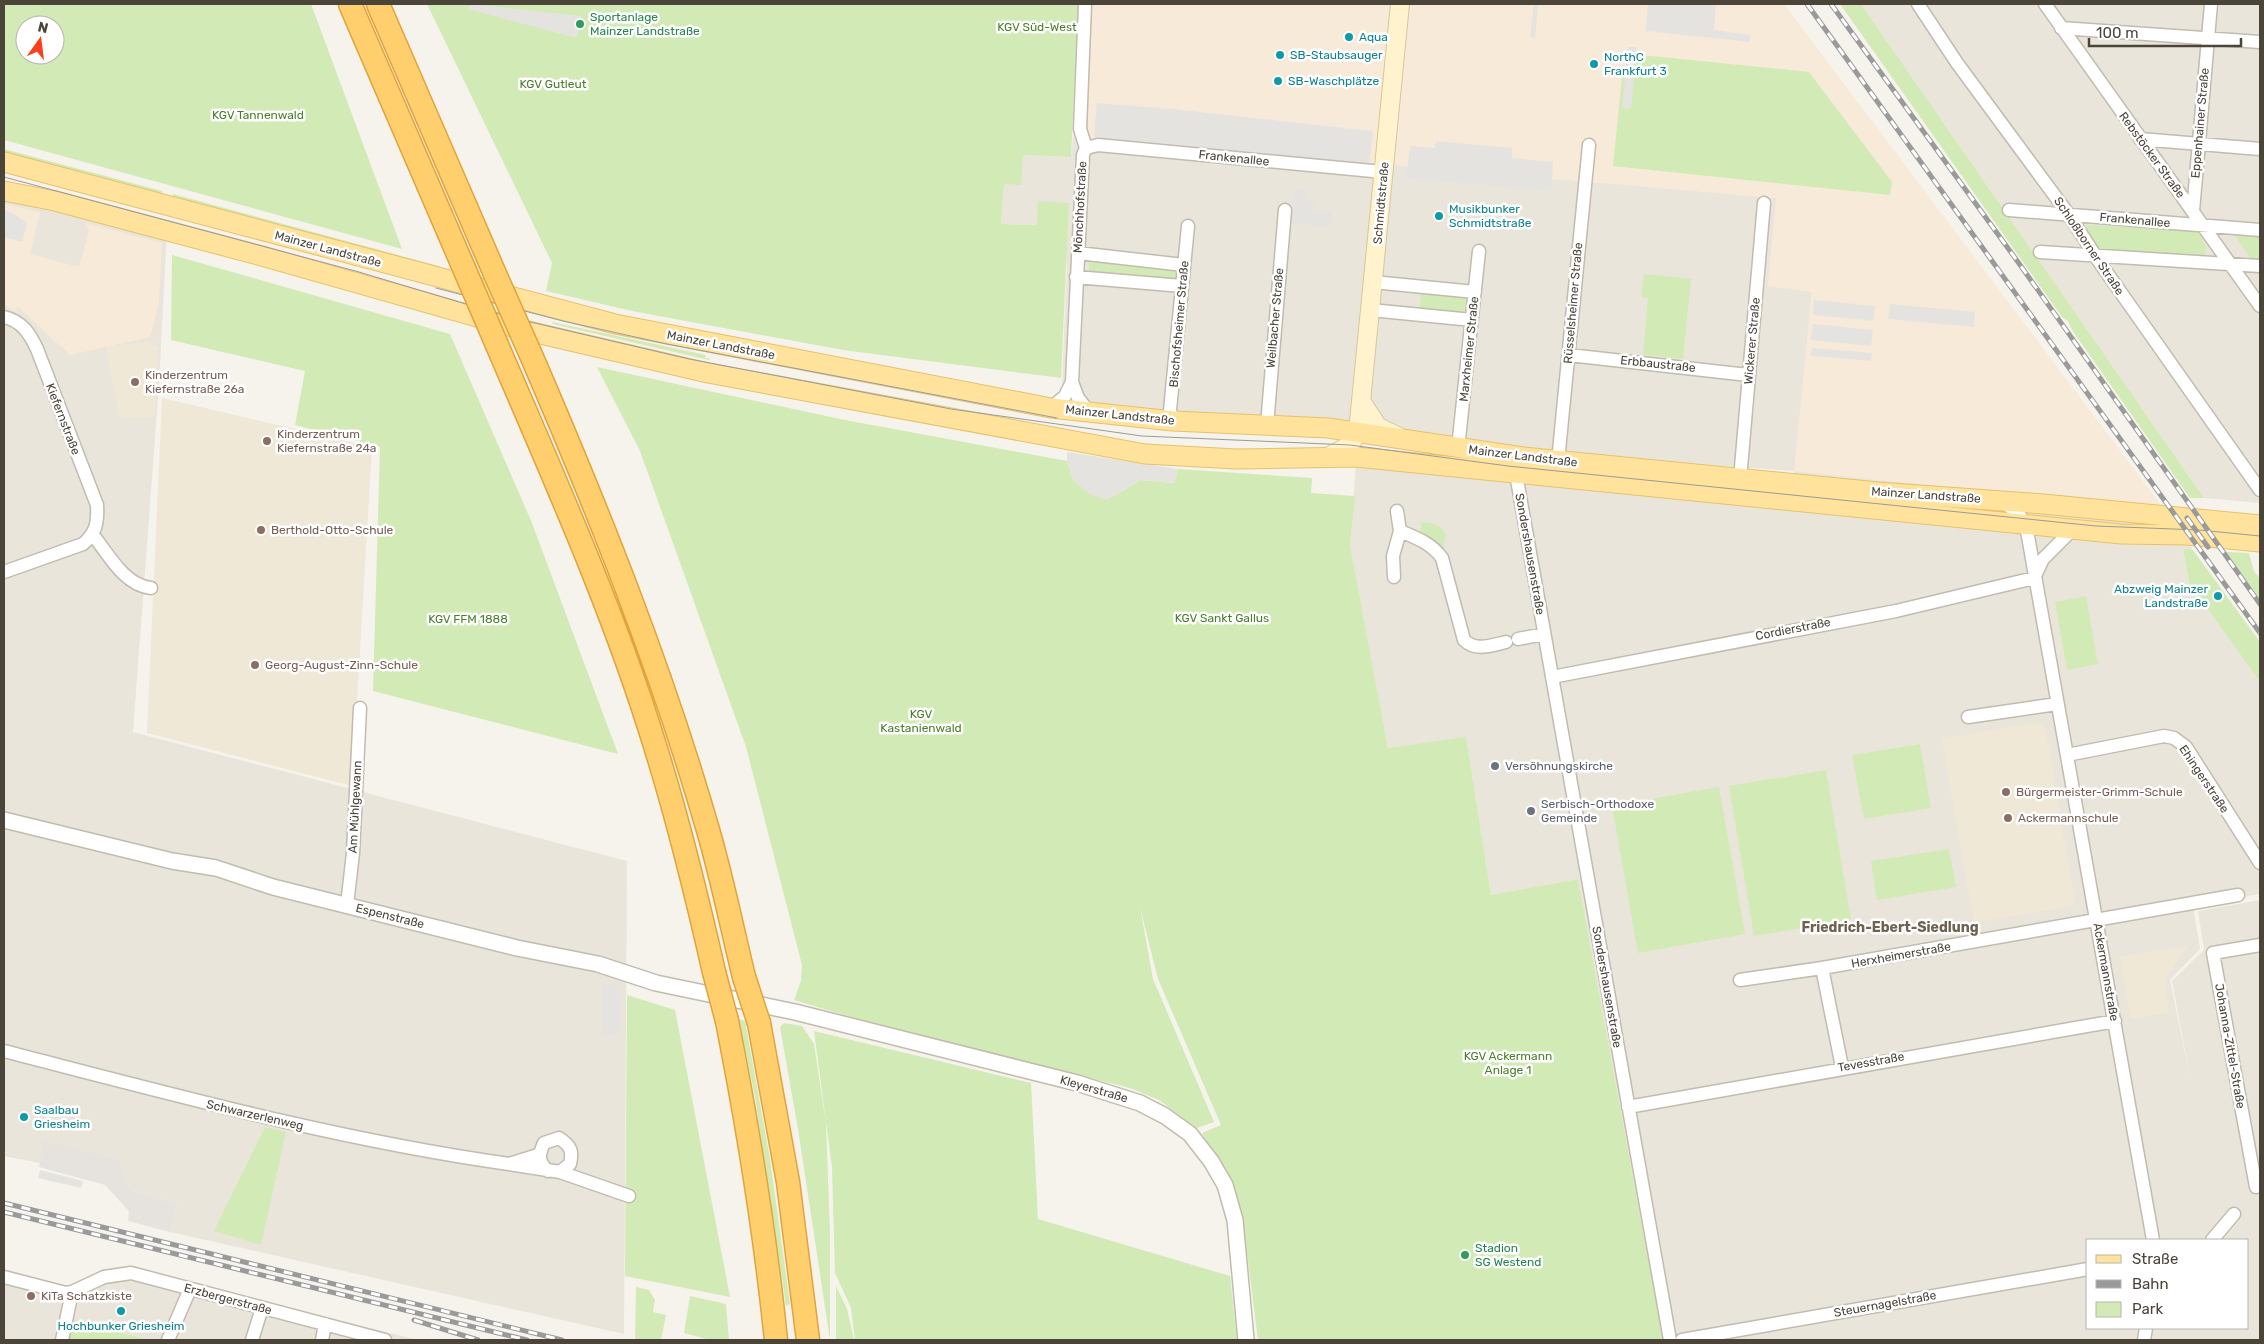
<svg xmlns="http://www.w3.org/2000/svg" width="2264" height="1344" viewBox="0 0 2264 1344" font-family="Rubik,sans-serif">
<rect width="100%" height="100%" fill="#f6f3ec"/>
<path fill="#eae5da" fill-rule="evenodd" d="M1861,4H2260V503L2204,498Z
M1073,137L1777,198L1768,286L1812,291L1795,471L2164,509L2193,550H2183L2189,583L2260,682V894L2193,906L2200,949L2170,980L2191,1083L2172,981L2204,950L2198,911L2260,900V1340H1663L1578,879L1491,895L1466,738L1388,748L1350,545L1356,463L1791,506L1794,471L1636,460L1450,440L1343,420L1061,408L1067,264L1037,225L1001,224L1004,184L1023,155L1071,157ZM2088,1240H2248V1328H2088Z
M4,191L167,231L159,384L133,732L627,861L624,1334L170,1232L177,1204L131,1191L122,1174L118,1160L45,1142L40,1163L4,1156Z
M4,1270L65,1286L138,1270L418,1340H4Z"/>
<path fill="#f7ead8" d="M1078,4H1784L2164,509L1794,471L1812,292L1768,286L1776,198L1073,137Z
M4,204L40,212L30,254L79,267L89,231L86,223L162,243L159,303L150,337L70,355L17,306L16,312L4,304Z"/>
<path fill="#e6e2dd" d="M44,1141L119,1160L122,1174L131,1191L177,1204L170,1232L128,1221L129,1211L105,1185L39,1167Z"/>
<path fill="#efe8d6" d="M153,341V346H158L155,417L120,418L106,347Z
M162,398L372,447L352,786L147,733Z
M2036,723L2045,726L2075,905L1974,923L1942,739Z
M2188,946L2164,980L2169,1012L2131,1019L2120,957Z"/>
<path fill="#d2eab5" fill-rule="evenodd" d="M4,4H311L402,249L4,140ZM25,25H55V55H25Z
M427,4H1078L1071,157L1023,155L1021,185L1004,184L1001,224L1037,225L1038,201L1069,203L1061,378L843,350L632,311L546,291L552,263Z
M1840,4H1861L2204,498H2190L2072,330L2068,321L2062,317Z
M1641,55L1809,72L1892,182L1890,195L1613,166L1623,68Z
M4,149L162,191L161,195L4,155Z
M173,194L435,265L440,267L444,275L173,199Z
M2085,225L2198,231L2206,247L2205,256L2097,249Z
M2234,234L2260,236V260L2251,259Z
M172,255L450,334L532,523L618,754L373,691L380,447L295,425L305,371L171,340Z
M1089,261L1177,270L1176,279L1171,282L1092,274L1089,271Z
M1644,274L1691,279L1683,359L1643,355L1648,298L1641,297Z
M1421,294L1466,298L1464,313L1420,309Z
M552,322L706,355L705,358H710L709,360L553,324Z
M597,367L845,420L1067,461L1074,481L1116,495L1140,480L1174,483L1178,469L1312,478L1311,493L1355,496L1350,545L1388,748L1466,737L1491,895L1578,879L1663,1340H1258L1242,1212L1202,1133L1221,1125L1158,979L1140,907L1153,979L1214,1122L1197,1128L1159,1100L1130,1088L875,1024L794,1000L801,981L802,965L746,747L640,451Z
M1422,522C1433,523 1439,524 1446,534L1443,547L1420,532Z
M2183,549L2193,550L2260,642V682L2189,583Z
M2226,552L2249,553L2254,571L2260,579V599Z
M2086,596L2098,664L2067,670L2055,602Z
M1920,744L1931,808L1864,819L1852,755Z
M1826,770L1851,920L1754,936L1729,786Z
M1719,787L1745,934L1638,953L1612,806Z
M1949,849L1956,887L1877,900L1871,861Z
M627,995L675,1010L730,1297L625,1276Z
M739,1019L745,1021L770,1159L790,1304L786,1306L755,1097Z
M784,1023L802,1026L814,1044L826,1123L830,1235V1340L798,1129L780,1027Z
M814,1031L1031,1083L1038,1219L1230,1276L1237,1340H855L851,1308L835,1273L832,1167Z
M265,1127L286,1132L261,1245L214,1231Z
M836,1286L847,1309L854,1340H836Z
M636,1287L649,1290L655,1300L653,1312L666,1315L661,1340H635Z
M690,1296L726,1304L729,1340H710L684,1333Z
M73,1320L144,1339L151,1340H68Z"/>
<path fill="#e5e3e0" d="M471,4L581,16L577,38L468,9Z
M1534,4H1538L1535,39L1530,36Z
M1648,4H1716L1714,30L1750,35V42L1646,31Z
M1628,47H1637L1631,109L1622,108Z
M1097,103L1172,109L1373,131L1369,164L1094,137Z
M1436,141L1512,148V158L1553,162L1551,191L1406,178L1410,146L1435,148Z
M1294,189L1307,190L1306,201L1315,202L1314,211L1332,213L1331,227L1291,223Z
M4,210L11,212L27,223L22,242L4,237Z
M1814,300L1875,306L1873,321L1813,315Z
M1890,304L1975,312L1974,327L1888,319Z
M1813,324L1873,330L1871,346L1811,340Z
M1812,348L1872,353L1871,361L1811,356Z
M1067,452L1178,469L1174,483L1140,480L1107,500L1091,495L1074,481L1067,461Z
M602,984H619L620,1034L603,1035Z
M40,1170L83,1181L81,1188L38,1178Z"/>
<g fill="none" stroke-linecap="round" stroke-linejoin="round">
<g stroke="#c2bbae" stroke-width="15">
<path id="minor" d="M1085,4L1080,129L1086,148L1083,155L1072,382L1078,398L1089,412
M1918,4L1957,63L2069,215L2100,263L2260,490
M2045,4L2260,306
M2061,28L2260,42
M2140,139L2260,149
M1086,148L1098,145L1383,172
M2009,210L2260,230
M2193,211L2211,4
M2040,252L2260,266
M1078,253L1184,265
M1076,277L1182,286
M1373,282L1475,292
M1371,310L1472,320
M4,317C22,321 30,334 37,349L97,505C98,523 96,533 83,544L4,572
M1569,355L1748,375
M1051,408L1065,396L1072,382
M1173,421L1170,410L1188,226
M1267,425L1285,210
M1458,448L1479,251
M1558,461L1589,145
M1516,474L1670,1340
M1740,479L1764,203
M2003,502L2018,513L2026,525L2153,1240
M1400,531C1417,538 1431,543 1442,558L1464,640C1476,652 1492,645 1506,642
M93,535C109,555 124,585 151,588
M1394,577L1393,556L1400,531L1397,511
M2034,578L2043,559L2073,529
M1518,639L1544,634
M1552,677L1896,611L2034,578
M1968,717L2057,704
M2067,755L2164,736L2174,738L2186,747L2260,863
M347,905L353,853L360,708
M1822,968L1842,1067
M1740,980L1822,968L2238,895
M4,1051C171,1094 338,1140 509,1164
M1628,1107L2115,1021
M538,1155L509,1164L560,1172L570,1164C573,1151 571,1146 559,1138L544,1143C538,1156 538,1161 548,1171
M560,1172L629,1196
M2256,1187L2213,953L2260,945
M2212,1240L2234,1214
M4,1277L66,1293L72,1292L104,1277L131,1273L385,1340
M62,1340L72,1292
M168,1340L190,1289
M252,1340L262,1308
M322,1340L325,1324
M1682,1340L2088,1269
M2144,1340L2146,1328"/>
</g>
<g stroke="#c2bbae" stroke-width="18">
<path id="tertiary" d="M4,820L172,861L216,868L273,887L517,948L598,964L656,983L795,1012L1077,1083L1140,1103L1165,1116L1190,1134L1211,1161L1225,1185L1235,1220L1246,1340"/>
</g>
<g stroke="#d6c79b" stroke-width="20">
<path id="secondary" d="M1361,401L1378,427L1397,436
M1326,458L1350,445L1358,432L1400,4"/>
</g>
<g stroke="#e6c16a" stroke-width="21">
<path id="primary" d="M4,162L615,324L1051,408L1173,421L1328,428L1523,457L1878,492L2043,504L2260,525
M4,191L55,201L262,256L519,329L708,373L1145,454L1236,459L1356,457L2121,534L2187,535L2260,542"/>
</g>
<g stroke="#e0a43c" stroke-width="25">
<path id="motorway" d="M350,4L463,266
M378,4L495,274
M497,345C554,478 614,611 656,749C679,823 697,897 714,972
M531,355C598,510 661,667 708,830C722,878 732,928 744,977
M727,1021C748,1127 765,1233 776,1340
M759,1023L788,1182L808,1340"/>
</g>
<use href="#minor" stroke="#fff" stroke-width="12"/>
<use href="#tertiary" stroke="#fff" stroke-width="15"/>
<use href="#secondary" stroke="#fff3cd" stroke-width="18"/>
<use href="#primary" stroke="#ffe39c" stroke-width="19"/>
<use href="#motorway" stroke="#ffcf6e" stroke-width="22"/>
<path stroke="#9a9a9a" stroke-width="1" d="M4,177L359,272L509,317L689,359L951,409L1142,436L1350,445L1508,466L2096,526L2199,530L2260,536
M436,288L563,321L667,344L1057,418"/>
<g stroke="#9a9a9a" stroke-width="5">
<path id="rail" d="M1807,4L2260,633
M1831,4L2018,262L2260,604
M2187,518L2208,547
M4,1203L562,1340
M4,1212L527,1340
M414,1320L478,1340"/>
</g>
<use href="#rail" stroke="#fff" stroke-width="3" stroke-dasharray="9" stroke-linecap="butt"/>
<g stroke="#e0a43c" stroke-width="25" stroke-linecap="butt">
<path id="motorway-bridge" d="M463,266L497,345
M495,274L531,355
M714,972L727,1021
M744,977L759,1023"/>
</g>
<use href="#motorway-bridge" stroke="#ffcf6e" stroke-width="22"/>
</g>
<g fill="#2e9e5b" stroke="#fff" stroke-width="2">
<circle cx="580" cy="24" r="5"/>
<circle cx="1465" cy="1255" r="5"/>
</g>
<g fill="#0f9aa8" stroke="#fff" stroke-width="2">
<circle cx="1349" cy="37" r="5"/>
<circle cx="1280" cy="55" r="5"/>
<circle cx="1594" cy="64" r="5"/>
<circle cx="1278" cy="81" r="5"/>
<circle cx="1439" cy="216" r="5"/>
<circle cx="2218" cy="596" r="5"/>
<circle cx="24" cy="1117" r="5"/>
<circle cx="121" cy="1311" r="5"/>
</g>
<g fill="#8d6e63" stroke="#fff" stroke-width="2">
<circle cx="135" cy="382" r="5"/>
<circle cx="267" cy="441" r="5"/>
<circle cx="261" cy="530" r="5"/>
<circle cx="255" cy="665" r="5"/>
<circle cx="2006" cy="792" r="5"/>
<circle cx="2008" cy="818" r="5"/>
<circle cx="31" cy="1296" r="5"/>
</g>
<g fill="#6b7280" stroke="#fff" stroke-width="2">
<circle cx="1495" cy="766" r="5"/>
<circle cx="1531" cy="811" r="5"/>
</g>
<g text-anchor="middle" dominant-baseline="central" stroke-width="5" stroke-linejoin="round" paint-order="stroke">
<g font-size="12" fill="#27864d" stroke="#fff" text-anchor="start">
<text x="590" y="17">Sportanlage<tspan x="590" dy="14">Mainzer Landstraße</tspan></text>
<text x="1475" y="1248">Stadion<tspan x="1475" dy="14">SG Westend</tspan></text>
</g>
<g font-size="12" fill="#4a7f2a" stroke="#fff">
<text x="1037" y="27">KGV Süd-West</text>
<text x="553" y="84">KGV Gutleut</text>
<text x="258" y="115">KGV Tannenwald</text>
<text x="1222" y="618">KGV Sankt Gallus</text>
<text x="468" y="619">KGV FFM 1888</text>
<text x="921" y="714">KGV<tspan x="921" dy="14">Kastanienwald</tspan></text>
<text x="1508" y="1056">KGV Ackermann<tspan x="1508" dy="14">Anlage 1</tspan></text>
</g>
<g font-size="12" fill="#0d838f" stroke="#fff" text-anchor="start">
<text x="1359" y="37">Aqua</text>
<text x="1290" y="55">SB-Staubsauger</text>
<text x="1604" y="57">NorthC<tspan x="1604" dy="14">Frankfurt 3</tspan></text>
<text x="1288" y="81">SB-Waschplätze</text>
<text x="1449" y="209">Musikbunker<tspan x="1449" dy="14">Schmidtstraße</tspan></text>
<text x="2208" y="589" text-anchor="end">Abzweig Mainzer<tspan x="2208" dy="14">Landstraße</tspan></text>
<text x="34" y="1110">Saalbau<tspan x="34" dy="14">Griesheim</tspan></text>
<text x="121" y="1326" text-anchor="middle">Hochbunker Griesheim</text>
</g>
<g font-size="12" fill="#4b4439" stroke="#fff">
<text transform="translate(2200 123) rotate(-85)">Eppenhainer Straße</text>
<text transform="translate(2152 155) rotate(54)">Rebstöcker Straße</text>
<text transform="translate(1234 158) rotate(6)">Frankenallee</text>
<text transform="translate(1381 203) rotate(-85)">Schmidtstraße</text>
<text transform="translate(1080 207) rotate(-87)">Mönchhofstraße</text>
<text transform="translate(2135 220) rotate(5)">Frankenallee</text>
<text transform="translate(2089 246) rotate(56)">Schloßborner Straße</text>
<text transform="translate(328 249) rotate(15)">Mainzer Landstraße</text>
<text transform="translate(1573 303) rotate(-85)">Rüsselsheimer Straße</text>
<text transform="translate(1275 318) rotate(-85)">Weilbacher Straße</text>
<text transform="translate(1179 324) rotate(-85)">Bischofsheimer Straße</text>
<text transform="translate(1752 341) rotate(-85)">Wickerer Straße</text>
<text transform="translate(721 345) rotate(11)">Mainzer Landstraße</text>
<text transform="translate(1469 349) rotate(-84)">Marxheimer Straße</text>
<text transform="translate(1658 364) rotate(6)">Erbbaustraße</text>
<text transform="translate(1120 415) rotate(6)">Mainzer Landstraße</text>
<text transform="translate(63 419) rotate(69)">Kiefernstraße</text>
<text transform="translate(1523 456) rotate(7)">Mainzer Landstraße</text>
<text transform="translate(1926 495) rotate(4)">Mainzer Landstraße</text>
<text transform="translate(1530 554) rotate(80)">Sondershausenstraße</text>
<text transform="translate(1793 629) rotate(-11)">Cordierstraße</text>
<text transform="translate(2204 779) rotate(56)">Ehingerstraße</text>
<text transform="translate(355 807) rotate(-87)">Am Mühlgewann</text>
<text transform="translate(390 916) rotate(14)">Espenstraße</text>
<text transform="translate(1901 955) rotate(-10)">Herxheimerstraße</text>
<text transform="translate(2106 972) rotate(80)">Ackermannstraße</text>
<text transform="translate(1607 987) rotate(80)">Sondershausenstraße</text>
<text transform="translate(2230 1046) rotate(80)">Johanna-Zittel-Straße</text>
<text transform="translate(1871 1062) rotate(-10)">Tevesstraße</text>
<text transform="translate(1094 1089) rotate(16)">Kleyerstraße</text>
<text transform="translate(255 1115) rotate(13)">Schwarzerlenweg</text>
<text transform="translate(228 1299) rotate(15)">Erzbergerstraße</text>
<text transform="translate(1885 1304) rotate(-10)">Steuernagelstraße</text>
</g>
<g font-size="12" fill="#785e54" stroke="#fff" text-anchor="start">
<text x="145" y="375">Kinderzentrum<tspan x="145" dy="14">Kiefernstraße 26a</tspan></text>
<text x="277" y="434">Kinderzentrum<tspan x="277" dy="14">Kiefernstraße 24a</tspan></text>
<text x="271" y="530">Berthold-Otto-Schule</text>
<text x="265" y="665">Georg-August-Zinn-Schule</text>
<text x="2016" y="792">Bürgermeister-Grimm-Schule</text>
<text x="2018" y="818">Ackermannschule</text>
<text x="41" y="1296">KiTa Schatzkiste</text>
</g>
<g font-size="12" fill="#5b616d" stroke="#fff" text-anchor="start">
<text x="1505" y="766">Versöhnungskirche</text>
<text x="1541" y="804">Serbisch-Orthodoxe<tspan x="1541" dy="14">Gemeinde</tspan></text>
</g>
<g font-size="14" font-weight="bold" fill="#6e6250" stroke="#fff">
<text x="1890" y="927">Friedrich-Ebert-Siedlung</text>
</g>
</g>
<rect width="2264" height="1344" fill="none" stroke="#4b4439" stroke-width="10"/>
<rect x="2086" y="1239" width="162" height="90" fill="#ffffff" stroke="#b7b4b0"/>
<rect x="2096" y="1255" width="25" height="8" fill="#ffe39c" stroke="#b7b4b0"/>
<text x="2132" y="1264" font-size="15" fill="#4b4439">Straße</text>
<rect x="2096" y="1280" width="25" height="8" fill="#9a9a9a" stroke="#b7b4b0"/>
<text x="2132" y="1289" font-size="15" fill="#4b4439">Bahn</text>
<rect x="2096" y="1302" width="25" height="15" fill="#d2eab5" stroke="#b7b4b0"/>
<text x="2132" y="1314" font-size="15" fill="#4b4439">Park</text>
<g transform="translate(40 40) rotate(14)"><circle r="24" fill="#ffffff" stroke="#b7b4b0"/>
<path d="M0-4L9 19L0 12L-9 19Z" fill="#fc3f1d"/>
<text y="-8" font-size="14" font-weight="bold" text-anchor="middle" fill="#4b4439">N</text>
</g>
<path d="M2089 38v8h152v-8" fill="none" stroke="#4b4439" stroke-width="2.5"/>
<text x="2096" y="38" font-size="15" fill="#4b4439" stroke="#ffffff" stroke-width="4" paint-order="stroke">100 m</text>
</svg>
